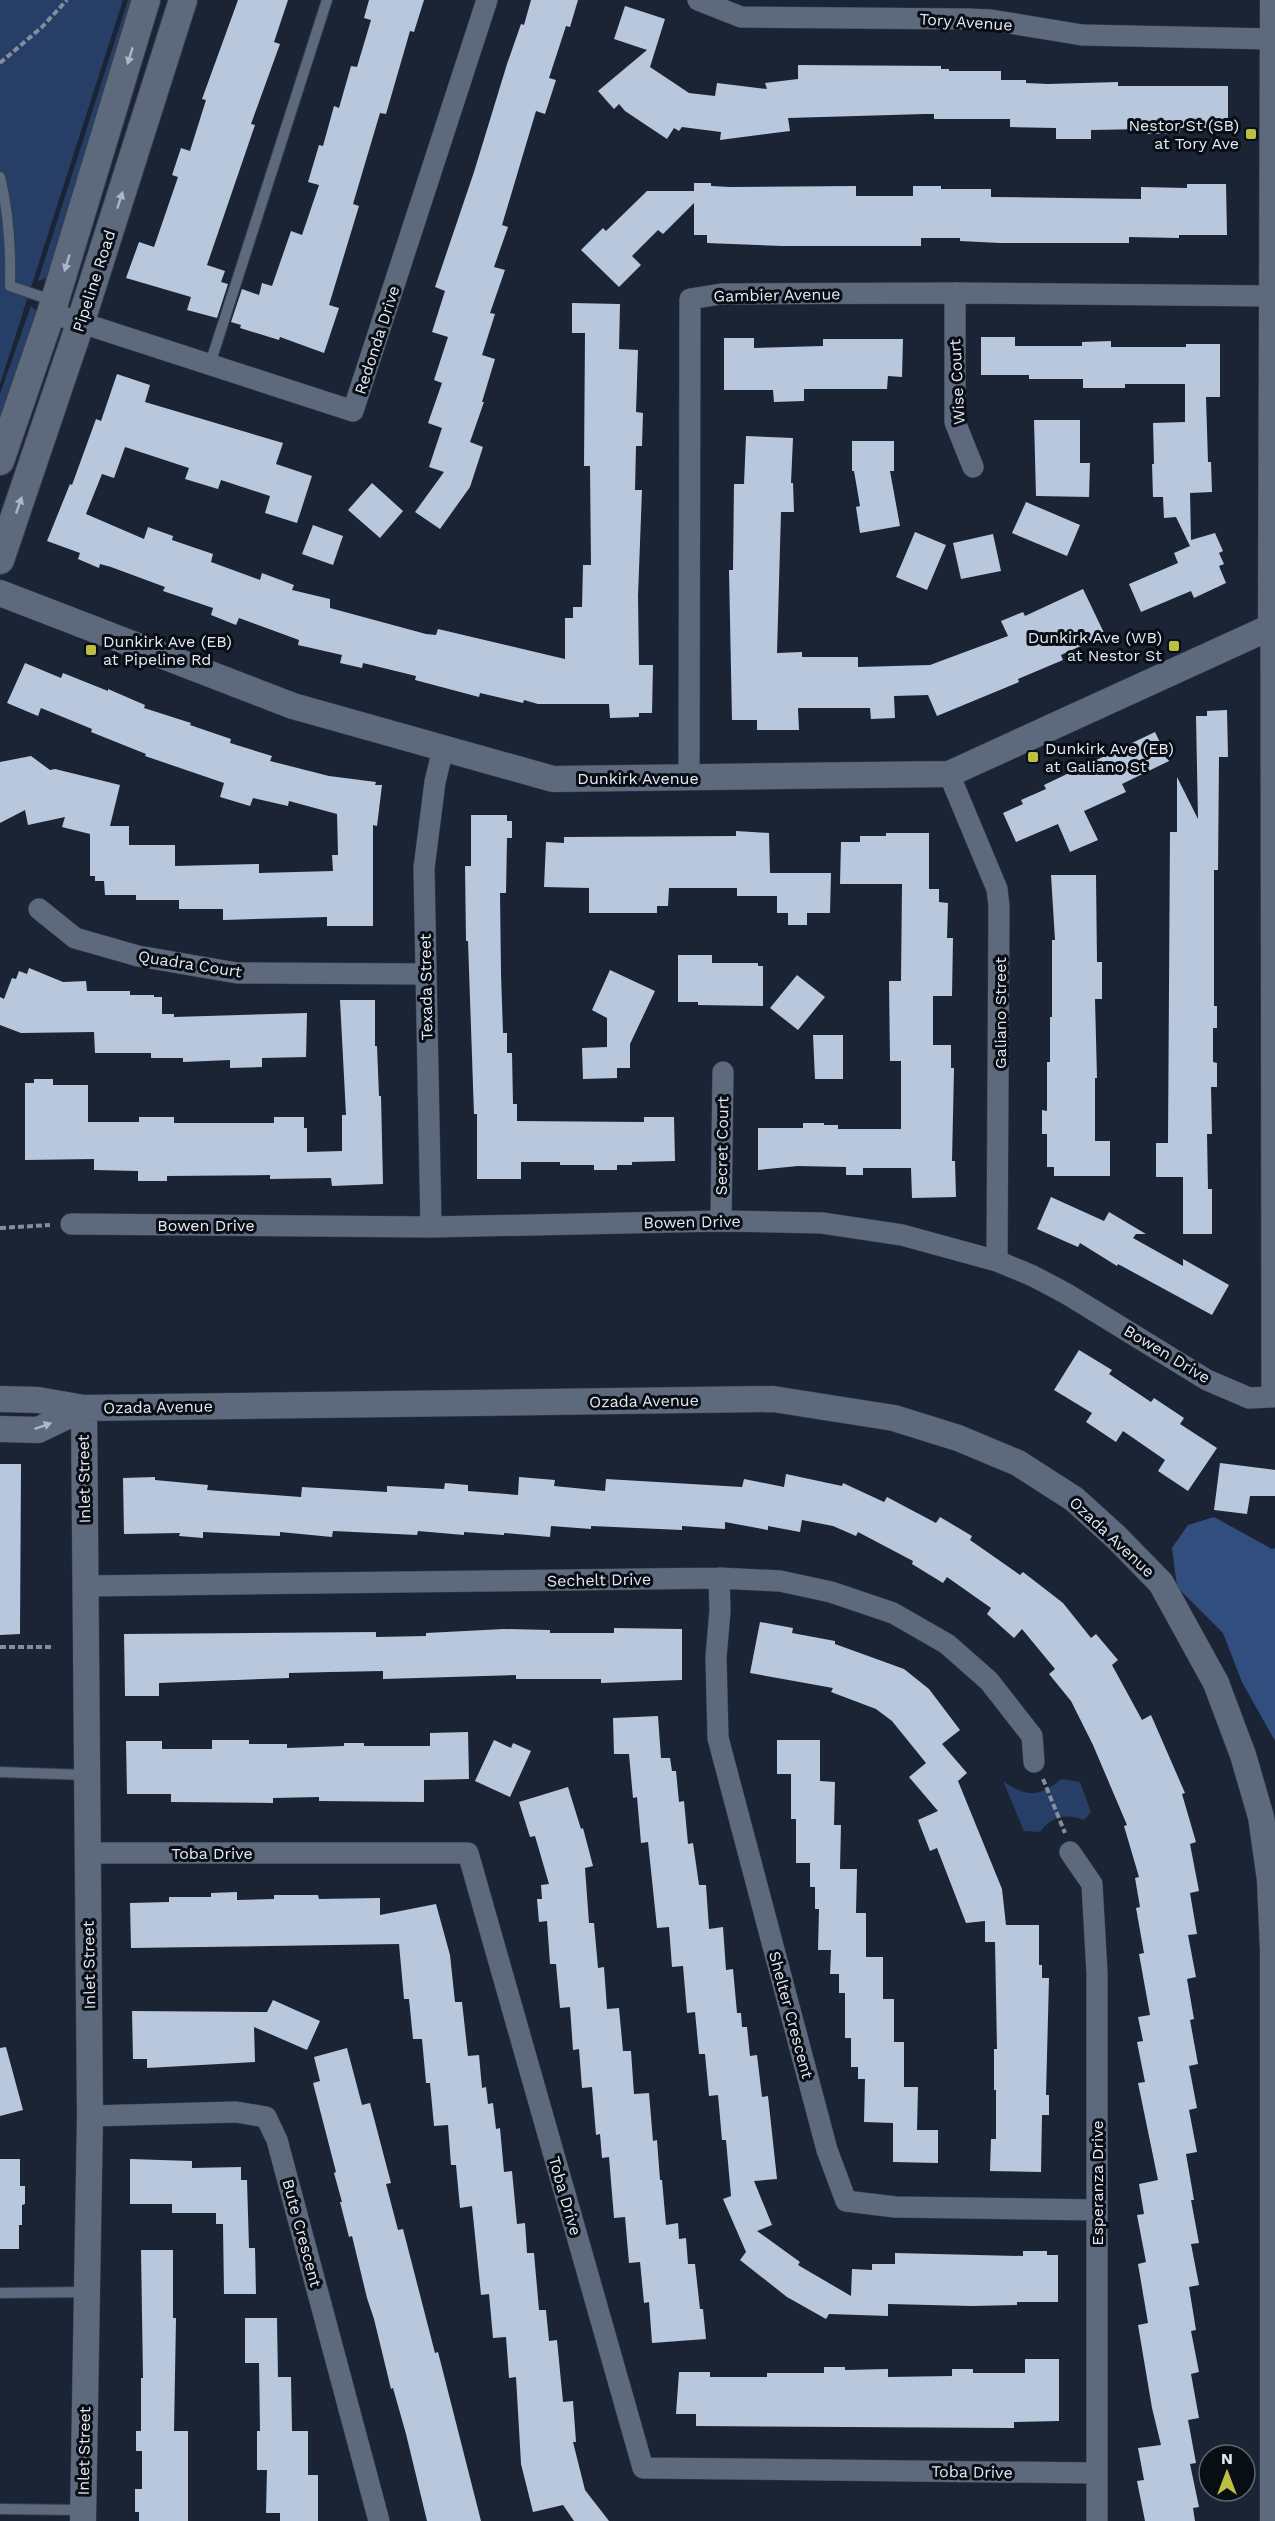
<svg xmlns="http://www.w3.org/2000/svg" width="1275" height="2521" viewBox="0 0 1275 2521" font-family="'Work Sans',sans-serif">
<rect width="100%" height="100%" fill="#1a2435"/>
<path fill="#273f67" d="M0,0H123L0,384Z
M128,0H135L49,277L38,281Z
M31,306L40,314L0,432V394Z
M1061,1779L1080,1782L1091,1812L1084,1820C1067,1813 1051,1816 1040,1832L1024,1831L1003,1781C1026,1798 1040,1797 1061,1779Z"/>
<path fill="#324e7e" d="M1214,1517L1272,1549L1275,1548V1741L1242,1682L1223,1633L1177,1587L1172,1548L1188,1525Z"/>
<path fill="#b9c7dd" d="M238,0H288L274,42L280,44L251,124L255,125L207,265L225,271L221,282L228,284L217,318L187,310L191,297L126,278L139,242L154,247L178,177L172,175L181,148L190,151L206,100L202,99Z
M369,0H424L414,32L410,31L386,114L380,113L353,204L359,206L329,305L339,308L324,353L280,337L279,340L240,328L241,325L231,322L242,289L259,295L262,283L272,286L291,231L302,235L319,185L308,182L319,145L323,146L334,106L339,108L351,66L357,67L371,20L364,18Z
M531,0H578L570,27L566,26L549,78L556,80L545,114L536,111L502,225L508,227L494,267L505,270L490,313L495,314L482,355L495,359L482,402H484L470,442L483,447L470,487L440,529L415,512L444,472L429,467L442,428L428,423L442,383L434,380L448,337L432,332L445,291L435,287L474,172L507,64L521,24L524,25Z
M625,6L665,19L650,67L689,93L715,96L717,83L767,89L765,83L798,79V65L941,66V69H949V71H1001V80H1026V83L1048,84L1118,82V86H1228V128H1180V133L1146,134L1145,129L1091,130V139H1056V128L1010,127V119H934V114H925L788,118L790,131L720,140L721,132L682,127L679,131L674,128L667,139L625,111L619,104L614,109L598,91L647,50L614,39Z
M694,183H711V186L730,187L856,186V196H913V186H941V189H991V197L1141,199V187L1187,188V184H1226L1227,235H1179V238L1129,237V243H1000L960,241V238H921V246H782L707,243V235H694V203L663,234L658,230L632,256L641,265L619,287L581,250L603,228L606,231L647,191H694Z
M572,303L620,304L619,349L638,350L636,412L643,413L642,446H636L635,490H642L638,596L639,665H653L652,713H639V717L610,718L609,704H538L524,700L523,703L480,693L479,697L415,680L416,676L363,663L362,668L340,663L342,655L298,645L299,640L239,618L236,625L211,615L213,608L163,591L165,587L111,567L100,564L99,568L78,559L80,553L47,541L70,484L72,485L96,419L101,421L117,374L150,385L145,402L283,443L276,464L312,476L297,523L265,513L270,496L221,480L218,489L185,479L189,468L125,447L114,478L102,474L86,514L144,539L148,527L173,536L172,540L213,554L211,562L260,580L262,573L294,585L292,590L330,599V608L426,634L436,635L438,629L565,659V618H573V607H582L583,565H591L590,466H584L585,333H572Z
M981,337H1015V346H1082V342L1111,341V347H1186V344H1220V397H1206L1208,462H1211L1212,492L1190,493L1191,540L1215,533L1223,551L1219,553L1224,564L1219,566L1226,583L1194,598L1191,591L1141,612L1129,584L1178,563L1174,553L1190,546L1176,517L1164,518L1163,497H1153L1152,464H1154L1153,423L1185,422V384H1125V388H1083V379H1029V375H981Z
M724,338H754V348L823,346V339H903L902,377L888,376L887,389H804V401L774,402L773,390H724Z
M1034,420H1080V463H1090L1089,497L1036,496Z
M746,436L793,438L791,483H793L794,512H781L777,653L802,652V657H858V667L930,665L1008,636L1001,621L1023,612L1025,616L1083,589L1105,635L1061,655L1063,660L1018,679L1019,682L937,716L928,695L894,696L895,718L871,719L870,708H798L799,730H757V720H732L729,570H733L734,484H744Z
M852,441H894V471H890L900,526L860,533L856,507L860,506L854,471H852Z
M372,483L403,511L380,538L348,510Z
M1026,502L1080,525L1067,556L1012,533Z
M313,525L343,536L333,565L302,554Z
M915,532L946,545L927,590L896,577Z
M993,534L1001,571L961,579L953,543Z
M25,663L61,678L63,673L108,691V689L145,705L144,708L191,723L190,725L231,739L230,743L272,756L270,761L329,776L376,782L375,785H382L377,826L373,825V926H327V917L223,920V909H179V900H136V895H105L104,881H95V876H90V834L62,827L65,817L28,825L25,810L0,823V762L31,756L50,770L55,769L120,785L110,826H129V845H175V866L259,864V873L333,871L332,855H338L337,814L289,801L288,806L253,798L250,806L220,797L224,783L145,756L146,754L91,732L92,729L41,708L38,716L7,703Z
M1227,710L1228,757H1219L1218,870H1214V1006H1217V1028H1213V1062L1217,1063V1087H1211L1212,1134H1207L1208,1189H1212V1234H1183V1177H1156V1143H1168L1170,832H1177V777L1198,819L1196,716H1207V711Z
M1155,732L1169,761L1122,784L1126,792L1084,811L1098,840L1070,852L1058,824L1016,842L1003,813L1023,804L1021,800L1046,789L1044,785Z
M471,815H507V821H512V838H507L506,893H500L501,974L503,1033H507V1053H512L513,1104H517V1121L644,1122V1117H674L675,1161L632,1162V1165H617V1170H594V1165H560V1162H521V1179H477V1114H474L468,941H466L465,866H471Z
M736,831L769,833L770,873H831L830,913H807V925H788V913H777V896H737V888H669L668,906H657V913H589V888L544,887L546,842L564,843V837L736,836Z
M886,833H929V889H939V902L948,903L947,938H953L952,996H933V1045H951V1068H954L952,1161H955L956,1197L912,1198L911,1168H863V1175H846V1167L798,1166L758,1170V1128H803V1123H824V1125H838V1129H901V1061H890L889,981H901L902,884H840L841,842H860V836H886Z
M1051,875H1096L1097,962H1102V999H1095L1097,1078H1095V1141H1110V1176H1054V1167H1047V1134H1042V1110L1047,1111V1062H1050V1017H1052V940H1055Z
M678,955H712V963H758V966H763V1006L698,1005V1002H678Z
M29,968L63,982L86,981L87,991H130V995H154V997H162V1014H174V1017L307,1013L306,1057L262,1058V1067L230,1068V1060L183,1062V1058H151V1053H95L94,1032L21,1033L0,1025V997L4,999L12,978L16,979L19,971L27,974Z
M610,970L655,991L630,1044V1068H617V1078L583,1079L582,1048L607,1047V1018L592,1010Z
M797,975L825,997L798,1030L770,1008Z
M340,1000H375V1046H377L379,1096H381L383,1184L332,1186L331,1178L270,1179V1175L167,1176V1181H138V1171L94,1170V1159L25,1160V1083H34V1079H53V1085H88V1122H139V1117H174V1123H274V1117H304V1128H307V1152L342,1151V1115H346Z
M813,1035H843V1079H815Z
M1051,1197L1104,1221L1109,1212L1146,1234H1136L1133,1238L1183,1266V1259L1229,1285L1212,1315L1118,1264L1117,1266L1080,1243L1078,1247L1037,1229Z
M1079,1350L1112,1370L1109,1374L1151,1402L1154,1398L1184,1418L1180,1424L1217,1448L1188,1491L1158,1471L1165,1460L1123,1431L1116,1442L1086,1422L1092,1413L1054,1390Z
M1220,1463L1275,1470V1496H1250L1247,1514L1214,1510Z
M0,1464H21L20,1634L0,1635Z
M786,1474L842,1486L843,1483L884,1502L887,1497L936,1523L940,1517L972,1536L970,1540L1020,1575L1023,1572L1063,1603L1091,1638L1096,1634L1118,1660L1112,1665L1142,1720L1151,1715L1185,1793L1182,1794L1196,1842L1190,1844L1199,1891L1190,1893L1197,1934L1188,1935L1196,1977L1187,1979L1194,2019L1190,2020L1198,2064L1189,2066L1197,2108L1189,2110L1197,2152L1186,2154L1194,2200H1191L1199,2243L1191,2244L1199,2285L1189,2287L1196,2330L1191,2331L1199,2372L1191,2374L1199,2418L1188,2420L1196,2463L1190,2464L1199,2507L1193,2508L1195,2521H1145L1137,2481L1144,2480L1138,2448L1161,2445L1152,2408L1138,2325L1148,2323L1138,2264L1146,2262L1137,2215L1144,2214L1139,2184L1158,2180L1138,2083L1145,2082L1137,2042L1143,2041L1138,2017L1150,2015L1139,1954L1144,1953L1136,1908L1140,1907L1135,1878L1139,1877L1124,1826L1127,1825L1093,1745L1071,1701L1049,1674L1055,1669L1022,1629L1014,1638L987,1614L991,1608L947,1577L943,1583L912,1564L913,1561L858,1532L856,1536L833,1526L802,1520L800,1532L768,1526V1530L725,1522V1529L682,1526V1530L591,1526V1529L551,1526L550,1537L504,1533V1535L464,1532V1535L418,1531L417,1535L333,1531L332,1537L280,1532V1536L203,1532V1538L179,1536L180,1533L124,1534L123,1478L155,1477V1480L208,1485L207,1490L301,1497L302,1487L387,1492V1486L444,1489L445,1483L468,1485V1491L518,1495L519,1477L555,1480L554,1486L605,1491L606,1479L742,1487L744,1479L784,1487Z
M760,1622L793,1628L792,1633L835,1641V1644L904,1669L929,1689L960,1730L942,1744L967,1773L958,1781L1002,1889L1006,1925H1039V1965H1042V1978H1049L1046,2095H1049V2115H1042L1041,2172L990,2171L991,2139H996V2090H994V2049H997L995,1942H985V1921L966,1923L937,1848L930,1851L918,1820L938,1811L909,1777L926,1763L892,1721L876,1709L831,1692L833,1688L750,1673Z
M614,1628L682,1629V1680L601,1683V1679H516V1675L383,1679V1671L331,1672L289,1673V1678L159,1683V1696H125L124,1634L376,1632V1637L426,1636V1633L504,1629L550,1630V1633H614Z
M658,1716L661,1758H670L672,1771H676L679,1802L684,1801L688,1844L693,1843L699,1885H706L709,1929L723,1927L726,1970L733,1969L737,2013H741L742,2027H747L750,2056L757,2055L762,2097L768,2096L777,2179L754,2181L772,2225L757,2231L800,2262L798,2265L851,2296L852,2269L872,2270V2264H895V2253L1023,2256V2251H1047V2255H1058V2302H1017V2305L972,2306L888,2304V2316L829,2314L826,2319L787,2297L740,2260L746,2252L723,2199L731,2196L726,2140H722L718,2095L709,2096L705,2054H699L695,2012L687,2013L683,1966L672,1967L669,1927L657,1928L648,1842L641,1843L637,1797L633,1798L629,1754H614L613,1718Z
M468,1732L469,1779L424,1780V1802L319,1801V1797L273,1798V1803L171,1802V1794H127L126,1741H162V1749H212V1740H249V1744H287V1748L344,1746V1743H364V1746H430V1733Z
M494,1740L511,1748L513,1743L531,1751L510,1797L475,1781Z
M777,1740H820V1781L835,1782L834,1825H841L840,1869H857L856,1913H866V1957H883V1999H894V2042H904V2087H918L917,2130H938V2163L893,2162V2123L864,2122L865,2079H858V2067H851V2038H845V1993H839V1974H830L831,1950H818L819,1909H815V1887H810V1863H796V1819H791V1774H777Z
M568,1787L581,1829L583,1828L593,1866L585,1868L589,1923H594L598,1968L604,1967L607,2009L619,2008L623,2051H631L634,2094L649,2093L653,2141L657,2140L660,2180H662L666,2225L678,2223L679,2239L686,2238L688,2264H695L700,2309H703L706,2339L652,2343L649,2302L644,2303L640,2262L629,2263L625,2217L614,2218L609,2157L602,2158L600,2134L596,2135L592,2087L582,2088L579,2049L573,2050L570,2007L560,2008L556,1964H550L547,1921L539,1922L537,1899H542L541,1885L549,1884L535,1836L530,1837L519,1802Z
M237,1892V1900L274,1899V1895H318L319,1899L380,1898V1915L436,1904L450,1955L455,2002H462L468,2056L479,2055L482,2088L486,2087L488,2104L493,2103L496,2129L500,2128L504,2172L512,2171L517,2224L525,2223L527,2253H534L539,2310H546L549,2341L557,2340L563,2402L573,2401L576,2442H573L585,2490L609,2521H574L563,2505L533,2512L521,2464L516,2377L509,2378L506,2337L493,2338L489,2294L481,2295L472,2206L460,2208L456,2165H451L448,2125L434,2126L430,2083H426L422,2039H413L409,1999H404L399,1944L131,1948L130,1903L169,1902V1897H211V1893Z
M273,2000L320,2021L307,2050L254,2027L255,2062L147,2068V2059H133L132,2011L267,2012Z
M6,2047L23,2110L0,2116V2048Z
M347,2048L362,2105L370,2103L391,2183L386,2184L398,2230L403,2229L435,2353L438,2352L481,2521H427L406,2434L393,2388L391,2389L374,2319L367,2298L352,2236L349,2237L340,2202H342L334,2173L336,2172L313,2083L320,2081L314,2057Z
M0,2159H20V2186H25V2204L22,2205V2225H19V2249H0Z
M130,2159L192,2161V2168L241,2167V2180H247L249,2248H255L256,2294H224L223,2224H216V2213H172V2204H130Z
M141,2250H173V2318H176L174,2431H188V2521H139V2512H135V2489H142V2451H136V2431H141V2378H143Z
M245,2318H277L278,2377H291L292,2431H308V2475H318V2521H280V2513H266L267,2470H257V2431H260L259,2363H245Z
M1025,2359H1059V2421L1014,2422V2428L696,2426V2414H676L679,2372H710V2377H767V2373H824V2367H845V2370L888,2369V2377L952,2376V2369H973V2373H1025Z"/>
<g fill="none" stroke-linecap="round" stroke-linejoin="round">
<g stroke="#363e4c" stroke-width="12">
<path id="service" d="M0,177C9,214 11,248 10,286L54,301
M210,364L327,0
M0,1772L87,1775
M0,2293L85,2292
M0,2509L83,2510"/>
</g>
<g stroke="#363e4c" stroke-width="22">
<path id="minor" d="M698,0L741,17L968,19L991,20L1082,35L1273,39
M955,293V422L973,467
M51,313L353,411L487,0
M949,774L997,889L999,906L997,1261
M689,778L690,299L721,294L955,293L1272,296
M39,909L75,938L138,956L237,973L425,974
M721,1221L723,1072
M71,1224L431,1227L721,1221L822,1223L902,1235L997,1261L1033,1276L1067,1294L1207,1380L1249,1398L1272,1397L1271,626
M431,1227L424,868L435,782L443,749
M719,1578L720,1611L716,1657L718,1738L827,2150L846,2201L895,2207L1097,2210
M85,1586L719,1578L780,1581L831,1592L893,1613L947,1644L989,1681L1032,1736L1034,1762
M1070,1852L1092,1884L1097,1973V2521
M88,1853H468L643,2468L1096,2473
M90,2116L236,2112L266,2117L277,2140L379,2521"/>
</g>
<g stroke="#363e4c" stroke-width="27">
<path id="tertiary" d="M0,593L293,706L553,779L949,774L1275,625
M1271,626L1273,0
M0,1399L38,1400L84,1408L773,1399L894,1418L958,1438L1018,1463L1074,1499L1116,1537L1161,1583L1216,1683L1243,1755L1261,1817L1270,1880L1273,1951V2521
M0,1429L38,1430L84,1408
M83,2521L90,2116L84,1408"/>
</g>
<g stroke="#363e4c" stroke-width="30">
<path id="secondary" d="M0,461L51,313L146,0
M0,560L80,324L183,0"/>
</g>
<path stroke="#848d9b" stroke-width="4" stroke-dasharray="6 3" stroke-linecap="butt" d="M0,63L42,27L67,0
M0,1228L50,1225
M0,1647H54
M1043,1779L1065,1833"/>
<use href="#service" stroke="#5d697d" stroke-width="10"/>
<use href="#minor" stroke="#5d697d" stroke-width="21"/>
<use href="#tertiary" stroke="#5d697d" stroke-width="26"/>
<use href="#secondary" stroke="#5d697d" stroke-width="28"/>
</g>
<defs><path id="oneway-solid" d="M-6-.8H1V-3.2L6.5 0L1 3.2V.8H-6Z" transform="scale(1.5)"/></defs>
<g fill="#adb6c6">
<use href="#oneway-solid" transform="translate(130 56) rotate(107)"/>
<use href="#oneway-solid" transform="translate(120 200) rotate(-72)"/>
<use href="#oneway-solid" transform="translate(67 263) rotate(107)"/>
<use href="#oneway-solid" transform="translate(19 505) rotate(-71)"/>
<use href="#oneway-solid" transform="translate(43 1426) rotate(-19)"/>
</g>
<g fill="#bdbf43" stroke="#090e15" stroke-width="2">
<rect x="1245" y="128" width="12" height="12" rx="3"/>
<rect x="1168" y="640" width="12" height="12" rx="3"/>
<rect x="85" y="644" width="12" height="12" rx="3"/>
<rect x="1027" y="751" width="12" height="12" rx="3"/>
</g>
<g text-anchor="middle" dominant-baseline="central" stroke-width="6" stroke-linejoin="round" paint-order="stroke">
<g font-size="16" fill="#e3eaf6" stroke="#090e15">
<text transform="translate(966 22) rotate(4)">Tory Avenue</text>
<text transform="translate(94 281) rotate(-72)">Pipeline Road</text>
<text transform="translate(777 295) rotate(-1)">Gambier Avenue</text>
<text transform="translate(377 340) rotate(-72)">Redonda Drive</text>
<text transform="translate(957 382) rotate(-93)">Wise Court</text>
<text x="638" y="778">Dunkirk Avenue</text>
<text transform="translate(190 964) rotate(9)">Quadra Court</text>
<text transform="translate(426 987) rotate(-91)">Texada Street</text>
<text transform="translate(1000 1013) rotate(-90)">Galiano Street</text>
<text transform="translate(722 1146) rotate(-89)">Secret Court</text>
<text transform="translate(692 1222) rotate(-1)">Bowen Drive</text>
<text x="206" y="1225">Bowen Drive</text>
<text transform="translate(1167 1354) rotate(31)">Bowen Drive</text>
<text transform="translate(644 1401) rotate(-1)">Ozada Avenue</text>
<text transform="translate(158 1407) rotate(-1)">Ozada Avenue</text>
<text transform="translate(84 1479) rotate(-91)">Inlet Street</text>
<text transform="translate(1112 1537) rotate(43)">Ozada Avenue</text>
<text transform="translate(599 1580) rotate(-1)">Sechelt Drive</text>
<text x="212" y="1853">Toba Drive</text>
<text transform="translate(89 1965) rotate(-91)">Inlet Street</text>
<text transform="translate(791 2015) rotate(75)">Shelter Crescent</text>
<text transform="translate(1097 2183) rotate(-90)">Esperanza Drive</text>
<text transform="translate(565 2196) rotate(74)">Toba Drive</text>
<text transform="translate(302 2233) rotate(75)">Bute Crescent</text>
<text transform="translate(84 2451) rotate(-89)">Inlet Street</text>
<text transform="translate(972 2472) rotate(1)">Toba Drive</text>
</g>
<g font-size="16" fill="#e3eaf6" stroke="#090e15" text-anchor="end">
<text x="1239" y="125">Nestor St (SB)<tspan x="1239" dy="18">at Tory Ave</tspan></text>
<text x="1162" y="637">Dunkirk Ave (WB)<tspan x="1162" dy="18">at Nestor St</tspan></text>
<text x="103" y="641" text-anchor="start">Dunkirk Ave (EB)<tspan x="103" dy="18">at Pipeline Rd</tspan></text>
<text x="1045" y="748" text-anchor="start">Dunkirk Ave (EB)<tspan x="1045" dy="18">at Galiano St</tspan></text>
</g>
</g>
<g transform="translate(1227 2473)"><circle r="28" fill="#090e15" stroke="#60666f" stroke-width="1.5"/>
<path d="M0-4.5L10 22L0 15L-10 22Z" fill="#bdbf43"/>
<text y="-9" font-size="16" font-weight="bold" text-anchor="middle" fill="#e3eaf6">N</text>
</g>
</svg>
